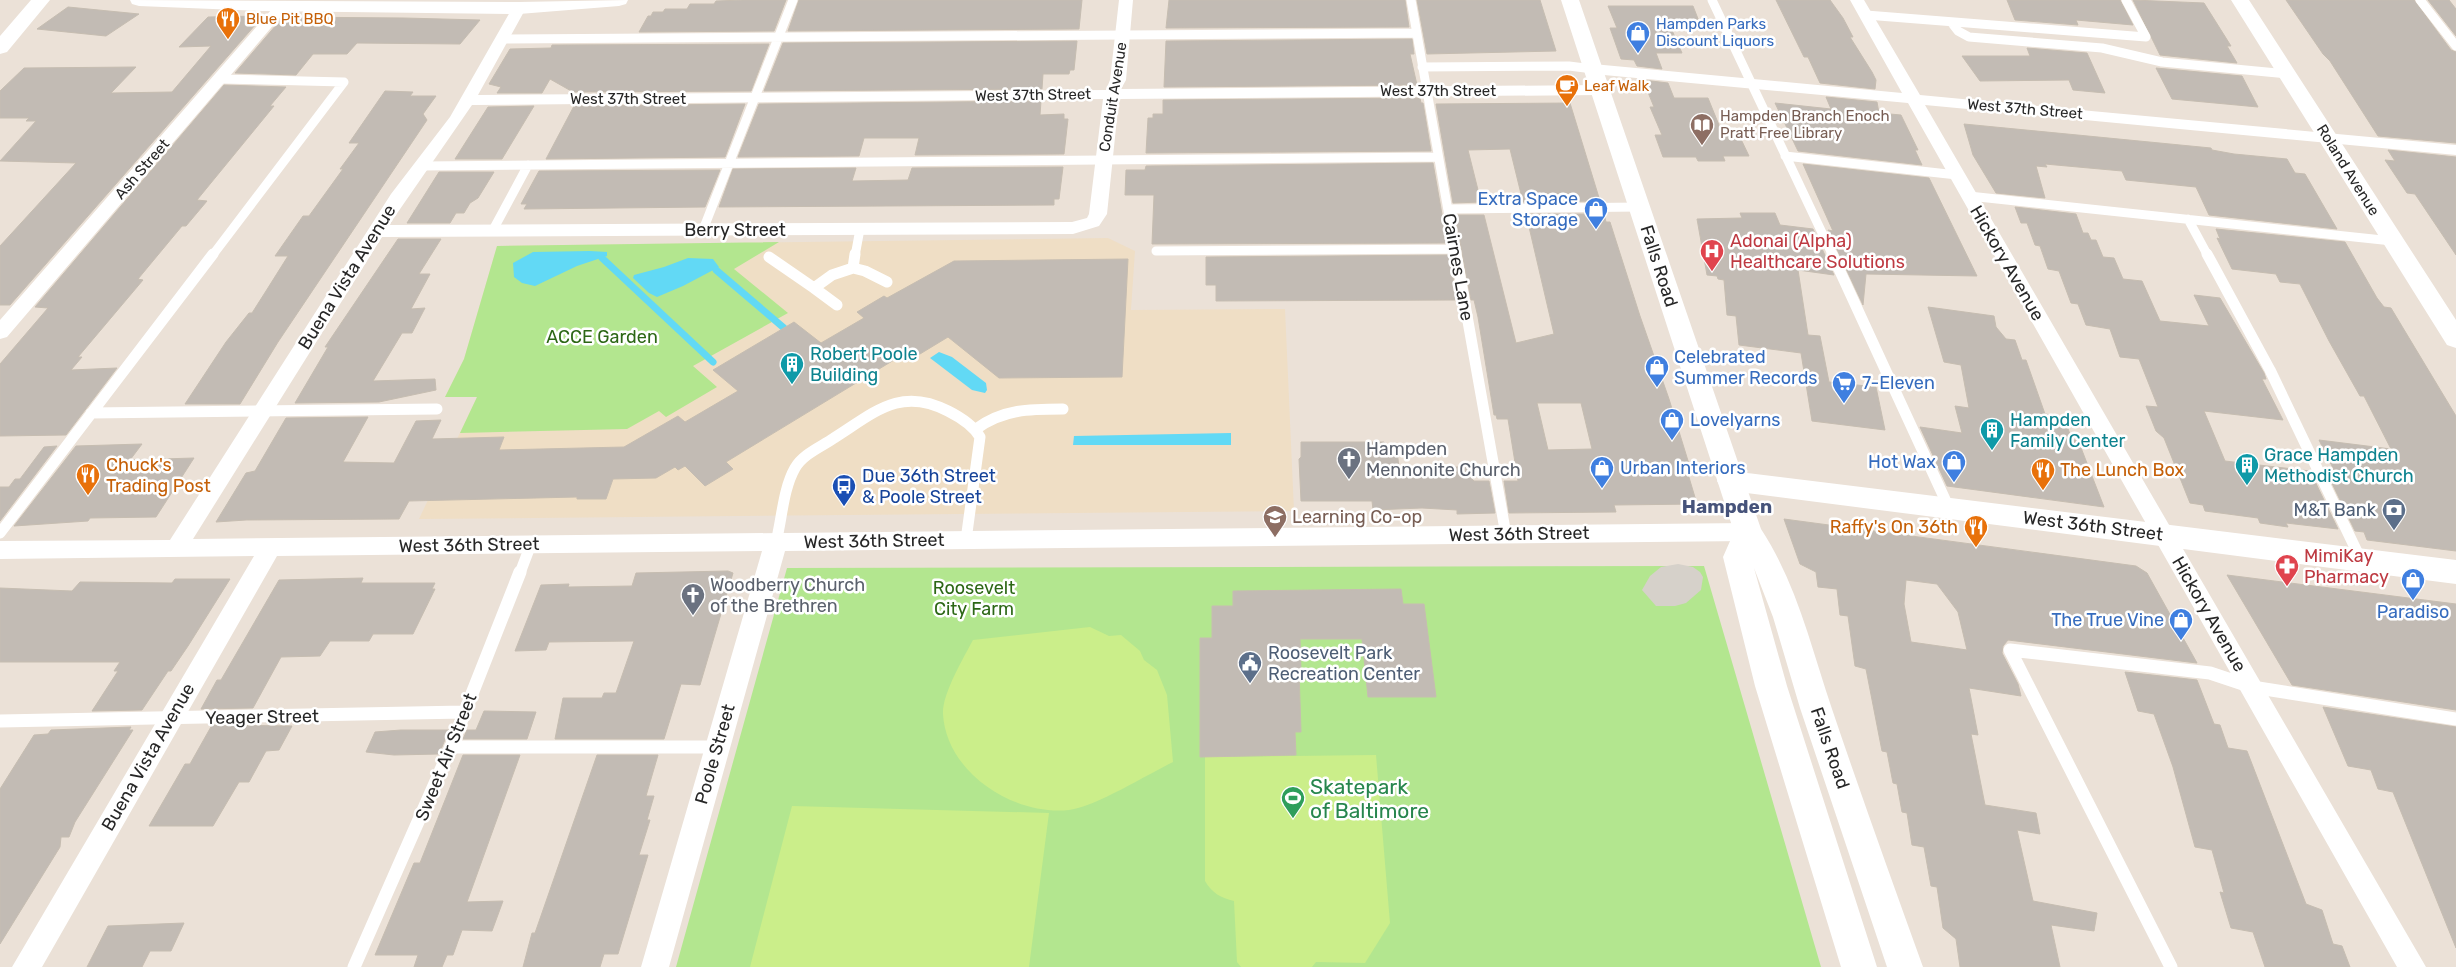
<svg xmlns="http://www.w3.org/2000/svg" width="2456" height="967" viewBox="0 0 2456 967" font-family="Rubik,sans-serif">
<rect width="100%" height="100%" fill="#ebe1d7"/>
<path fill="#efdec5" d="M1108,238L1135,251L1131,310L1285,309L1294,511L419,519L477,397H445L464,359L497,246Z"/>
<path fill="#b3e68f" d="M779,242L734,269L788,313L693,366L717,387L666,417L659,411L627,429L460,433L477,397H445L464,359L497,246Z
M1681,566H1704L1821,967H676L787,568Z"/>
<path fill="#cbee8a" d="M1090,627L1109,636L1121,635L1140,651L1144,660L1157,670L1167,695L1173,762C1148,774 1095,807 1069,810C1013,816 946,772 943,714C942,694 964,657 973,640Z
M1376,755L1390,923L1365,963L1316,962L1312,967H1241L1237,962L1234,901C1221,898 1212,893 1205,881V757Z
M792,806L1049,813L1029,967H750Z"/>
<path fill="#d6d1ca" d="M1678,564L1693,567L1700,572L1703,577L1701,590L1686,603L1675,606H1656L1642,590L1650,576L1661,567Z"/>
<path fill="#62d9f5" d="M590,251L607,252V256L577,266L535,286L522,283L514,277L513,263L533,252Z
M688,258L713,259L719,267L683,286L657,297L649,293L633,278L634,275L664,267Z
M939,352L952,357L986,383L987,390L985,393L972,390L930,358Z
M1231,433V445H1073L1074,436Z"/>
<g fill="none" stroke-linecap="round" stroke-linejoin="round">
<path stroke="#62d9f5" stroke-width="7" d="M602,258L713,362
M716,270L784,328"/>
</g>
<path fill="#c2bbb4" stroke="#c6bdb1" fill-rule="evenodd" d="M743,0H786L774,31L639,32L648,16H651L653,12H663L665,9H687L690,4H714L716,1Z
M799,0H1082L1079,29L788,31Z
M1169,0H1405L1409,27L1166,28Z
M1417,0H1540L1556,51L1427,54Z
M1776,0H1830L1843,18L1853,37H1850L1872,72L1876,80L1875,89L1820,83L1808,57H1804Z
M2007,0H2120L2133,25L2076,20L2078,25L2015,20Z
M2133,0L2204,3L2231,46H2227L2237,63L2160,55Z
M2286,0H2414L2451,50L2456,52V143L2378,136L2330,61L2323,54Z
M2428,0H2449L2456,9V36Z
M1608,6H1693L1702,29L1671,28L1682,53H1656L1662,69L1637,66L1634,60L1621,59L1610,28H1617Z
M68,7L139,14L106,36L37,29Z
M259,16H263L10,305H0V246L76,163L0,161L36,121H26L29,118H0V91L24,68L136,67L111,93L172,92L211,46L179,47L208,17Z
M283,17L404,18L480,20L460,44L357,43L347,54H313L296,75L235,73Z
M1412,39L1414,54H1410L1417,85L1164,87L1166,41Z
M1077,41L1074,70H1070L1069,74H1043L1042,89L764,91L783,43Z
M769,44L751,91L573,92L550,79L542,93H497L501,87L489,84L510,49L551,48L552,45Z
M2027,48L2087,53L2105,93L2073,90L2069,80L1980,81L1962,56H2030Z
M2156,68L2242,76L2258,107L2172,99Z
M1643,80L1668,83L1674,98H1708L1723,135H1739L1749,156H1723L1725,161H1698L1696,157H1663L1655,135H1662L1650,107H1654Z
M224,85L286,87L270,106H274L197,200L207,201L186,226H182L138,279L143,280L78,357H82L71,370L117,368L66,435L0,436V364L48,308L35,307Z
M385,91L413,92L410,96H436L423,114L427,120L278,342L240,404H185L226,342L249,313H252L266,291L288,256H275L303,216H309L343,169H340L359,143H349Z
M1826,97L1877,102L1879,113L1901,115L1918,150H1915L1922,165L1798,151L1775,103L1831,109Z
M1420,98L1421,103H1423L1431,151L1146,153L1148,118H1153V114H1163V100Z
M1041,101L1040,115L1064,114V119H1068L1064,154L915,155L919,138H864L859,156L738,157L759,104Z
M1570,103L1600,201L1523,202L1510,149L1468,150L1481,202L1453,203L1436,104Z
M745,104L725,157L546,159L574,106Z
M534,106L502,159H455L488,107Z
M1964,124L2211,148L2212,150L2234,154L2287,159L2295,173L2305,174L2337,229L2209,215L2196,187L2126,180L2122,171L2045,164L2047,167L2036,166L2045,198L1996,193L1973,155Z
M2388,150L2456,157V255L2415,194L2407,193L2385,160L2395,161Z
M1433,163L1447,243L1152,244L1154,195H1125L1126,170H1145L1146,166Z
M1803,164L1929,178L1977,276L1866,274L1863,305L1828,230L1833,231Z
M1063,167L1059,199H1054V205L719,207L733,169L856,168L852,181L908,180L912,168Z
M720,170L705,207L524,209L527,204H521L539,171Z
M439,172H494L478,198L470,203L464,213H456L450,223H407Z
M2015,207L2076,214L2083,233H2088L2091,240H2096L2103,257L2114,258L2123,279L2142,281L2160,321L2209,326L2194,295L2220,298L2264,373L2266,379H2262L2283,420L2204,411L2225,461L2310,471L2338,529L2286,523L2288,527L2260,523L2258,518L2205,511L2203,505L2190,503L2164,438L2156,431L2146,406L2158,407L2139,359L2120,357L2110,329L2086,325L2078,304L2071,303L2059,271L2048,269L2040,246L2035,245L2027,223H2021Z
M1740,213H1775L1780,225L1813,229L1834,275L1798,270L1808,335L1820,336L1829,382L1876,387L1885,430L1812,421L1801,353L1739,345L1736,316L1727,315L1724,280L1718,279L1717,276L1707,275L1697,219L1742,218Z
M1526,214H1604L1606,222H1610L1640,316L1669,399L1689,464H1685L1697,504L1614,505L1616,512L1509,513L1504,481H1518L1508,419H1497L1496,415H1494L1478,317L1474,300H1471L1455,215H1484L1516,343L1554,334ZM1537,403H1581L1592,449L1548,450Z
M2216,229L2345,242L2377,298L2384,307L2391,308L2456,416V551L2367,540L2364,532L2355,531L2327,473L2336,474L2319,440L2391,449L2364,396H2360L2329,341L2300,284L2280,282L2276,274L2232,269L2217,238L2220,239Z
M398,239H441L419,274H430L411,309L425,308L412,333H402L373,381L435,379L436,390L379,402L295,403L328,347H325Z
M1449,255L1457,300L1216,301V285H1206V257Z
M1128,259L1122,377L999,378L948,337L915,357L907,352L726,462L733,469L705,486L685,466L678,470L675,467L656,478L613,479L606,499H577V497L409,501L399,519L246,520L216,522L246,473L255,471L286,418L368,417L343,462L394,463L416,421L441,420L432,439L504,437L499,450L624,447L678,416L685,422L738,391L713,370L794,322L821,343L864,318L857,312L884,296L887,298L954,261Z
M1928,307L1994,316L1996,327L2006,339L2015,340L2022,360H2026L2045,414L2064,417L2072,440H2078L2104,507L1947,486L1920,427L1962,433L1955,406L1969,408L1961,365L1944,362Z
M1301,442H1384L1385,451H1397L1399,467H1469L1471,478L1474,481H1489L1495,513L1457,514V510L1422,508L1373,510L1372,501H1301L1299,459L1301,457Z
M142,444L130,460L194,458L156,517L90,518L88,521L14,526L76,446Z
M57,446L0,521V487H9L15,479H20L44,447Z
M1784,519L2136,566L2147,573L2197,663L2008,640L2003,646L2002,653L2018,684L2021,696L1969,688L1978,735L1971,734L1985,805L2036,813L2040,834L2017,830L2033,901L2097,913L2094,931L2051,925L2060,967H1960L1956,939L1943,928L1937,887L1931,886L1924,847L1912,845L1907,813L1902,812L1897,784L1893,783L1887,752L1882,751L1866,669L1855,666L1848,616L1840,615L1837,589L1818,587L1816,572L1800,564ZM1906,580L1937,584L1958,612L1967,650L1911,642L1904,604Z
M728,571L733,573L700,685L681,684L664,739H555L563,698H602L604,693H616L634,641L549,642L546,650L515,651L541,585L569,584L568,587L632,586L636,573Z
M2227,575L2456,604V710L2292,685Z
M363,578L361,583H435L432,589H435L413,634H373L369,641H330L320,656L281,657L253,708L201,709L217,680H221L279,580Z
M175,579H230L188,646L171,671H168L142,710L92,711L118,671H114L120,662H0V588L72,591L80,582L172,583Z
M1401,589L1403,604H1424L1436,697H1368L1362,639H1300L1301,670L1299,671L1301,732H1295L1296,755L1200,757V638H1212V606H1233V591Z
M2125,672L2197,680L2214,724L2220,725L2228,748L2247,751L2306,904L2322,910L2333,944L2342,946L2350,967H2265L2253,932L2231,928L2220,892L2224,893L2212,850L2195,847L2173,767L2154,714L2138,711Z
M2323,707L2456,727V948L2393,792L2378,789L2371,770L2348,766Z
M484,711L536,712L527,739H463L467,730H476Z
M212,725L292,726L279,750L266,751L249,782H239L213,826H149L185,764H190Z
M131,727L129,730H133L75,822L69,837H61L60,847L0,944V789L34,735L48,734L51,730Z
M401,730H449L439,754L394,755L366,752L375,732Z
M463,755H520L467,902L503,901L492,931L462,930L453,955H447L442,967H414L418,955H375L414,863H420Z
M597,755H658L646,796H654L647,820H650L639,855H648L618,954H604L600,967H523L532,933H535Z
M184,923L171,951H150L142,967H87L108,926Z"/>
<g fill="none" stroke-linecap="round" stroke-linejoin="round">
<path stroke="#fff" stroke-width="9" d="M1411,0L1456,256
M1712,0L1833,256
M2420,0L2456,46
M1866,15L2146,37L2126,0
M1951,22L1958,31L1969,37L2102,48L2162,62L2288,74
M502,39L1416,33
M1422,67L1569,66L1593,69
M220,79L344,82
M1785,156L1957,175
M422,166L1438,157
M1969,196L2392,241
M1448,209L1640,207
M2188,219L2208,256
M493,230L528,165
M703,230L793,0
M1156,251L1455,249
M212,256L344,82
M855,256L860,229"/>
<path stroke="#fff" stroke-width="11" d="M1456,254L1506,535
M1832,254L1949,508
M2207,254L2270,370L2361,560
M769,257L814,288L832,275L853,268L855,254
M853,268L865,271L887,282
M814,288L837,305
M91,413L437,409
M976,429C1003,409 1030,409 1063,409
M0,533L213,254
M776,542C782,519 783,489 795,468C803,454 821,447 834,438C874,413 900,386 948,411C960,417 973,425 980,437L966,540
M520,573L531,544"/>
<path stroke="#fff" stroke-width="13" d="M2010,650L2210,673L2252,687L2456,719
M2010,650L2171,967
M0,721L464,712
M451,747H717
M354,967L451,747L520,572"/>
<path fill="#fff" fill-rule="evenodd" d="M1119,0H1133L1126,80L1121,89L1600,85L1608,90L1600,95L1119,99L1107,214L1099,226L1073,234L382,237L193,539L1748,523L1756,526L1759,532L1756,538L1748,541L785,551L669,967H641L762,551L277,556L42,967H12L254,556L0,559V541L170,540L391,194L450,117L514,5H524L526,8L478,95L1106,90L1110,80ZM1103,99L1089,214L1087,218L1072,222L389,225L472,105Z
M1850,0H1864L1920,95L2456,145V155L1925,105L2426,967H2397L1908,103L1593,74L1585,69L1593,64L1902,93Z
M283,1L288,2L290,5L288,8L7,337L0,339V320L278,2Z"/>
<path fill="#fff" fill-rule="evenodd" d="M31,0H50L7,52L0,54V36Z
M130,0L519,2L628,0L626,4L619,6L519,14L263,11L139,6L132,4Z
M2231,0H2249L2456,320V348L2447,345Z
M1731,471L2456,560V584L1731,491L1721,488L1717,481L1721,474Z"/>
<path fill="#fff" fill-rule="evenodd" d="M1561,0H1579L1761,529C1797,584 1811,647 1832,709C1861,795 1892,881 1923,967H1887L1800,708L1773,617L1754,568L1787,686L1877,967H1841L1755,686L1723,557L1734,532Z"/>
</g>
<defs>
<g id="restaurant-pin" transform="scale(1.25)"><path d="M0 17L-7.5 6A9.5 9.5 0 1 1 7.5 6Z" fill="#e8710a" stroke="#fff"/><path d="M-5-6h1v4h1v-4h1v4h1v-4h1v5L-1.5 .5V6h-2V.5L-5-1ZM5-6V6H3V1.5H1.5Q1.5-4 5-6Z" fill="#fff"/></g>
<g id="shop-pin" transform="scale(1.25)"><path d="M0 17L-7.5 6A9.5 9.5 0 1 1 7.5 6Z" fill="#3f7fe0" stroke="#fff"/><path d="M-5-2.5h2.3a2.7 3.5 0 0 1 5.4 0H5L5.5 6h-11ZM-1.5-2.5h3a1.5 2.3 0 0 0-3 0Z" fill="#fff"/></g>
<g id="cafe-pin" transform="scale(1.25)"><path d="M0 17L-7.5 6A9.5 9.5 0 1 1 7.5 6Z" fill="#e8710a" stroke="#fff"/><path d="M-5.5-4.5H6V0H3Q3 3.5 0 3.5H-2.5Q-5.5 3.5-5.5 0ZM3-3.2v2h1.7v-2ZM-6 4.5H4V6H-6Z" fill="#fff"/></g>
<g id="library-pin" transform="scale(1.25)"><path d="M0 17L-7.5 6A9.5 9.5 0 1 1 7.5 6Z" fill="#8d6e63" stroke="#fff"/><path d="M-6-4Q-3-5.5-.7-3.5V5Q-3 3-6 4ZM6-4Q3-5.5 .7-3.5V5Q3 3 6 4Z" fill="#fff"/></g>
<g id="hospital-pin" transform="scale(1.25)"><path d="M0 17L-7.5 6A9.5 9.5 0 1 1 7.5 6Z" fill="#e0444e" stroke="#fff"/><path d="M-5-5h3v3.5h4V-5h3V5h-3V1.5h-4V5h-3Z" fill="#fff"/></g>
<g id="building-pin" transform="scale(1.25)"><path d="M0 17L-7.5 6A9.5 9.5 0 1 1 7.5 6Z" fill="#0f9aa8" stroke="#fff"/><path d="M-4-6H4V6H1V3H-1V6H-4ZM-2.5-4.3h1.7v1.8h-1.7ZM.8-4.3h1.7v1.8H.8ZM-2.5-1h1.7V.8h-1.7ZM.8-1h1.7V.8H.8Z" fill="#fff"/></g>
<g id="supermarket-pin" transform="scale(1.25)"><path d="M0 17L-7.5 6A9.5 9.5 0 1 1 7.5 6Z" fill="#3f7fe0" stroke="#fff"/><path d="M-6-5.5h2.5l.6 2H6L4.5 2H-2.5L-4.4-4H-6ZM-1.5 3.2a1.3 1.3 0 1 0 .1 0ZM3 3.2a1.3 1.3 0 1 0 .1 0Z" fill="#fff"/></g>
<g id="church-pin" transform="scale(1.25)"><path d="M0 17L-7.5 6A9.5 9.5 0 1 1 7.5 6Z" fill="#6b7280" stroke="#fff"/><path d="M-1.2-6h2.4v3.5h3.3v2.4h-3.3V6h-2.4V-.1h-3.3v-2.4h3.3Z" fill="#fff"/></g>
<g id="bus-pin" transform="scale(1.25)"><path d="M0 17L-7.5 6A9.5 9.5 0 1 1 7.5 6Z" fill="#1a4fb4" stroke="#fff"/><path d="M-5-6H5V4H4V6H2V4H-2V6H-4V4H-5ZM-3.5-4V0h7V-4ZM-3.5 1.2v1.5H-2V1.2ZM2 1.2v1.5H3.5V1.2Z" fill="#fff"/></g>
<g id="bank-pin" transform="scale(1.25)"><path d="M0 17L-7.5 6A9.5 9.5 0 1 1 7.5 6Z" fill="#5c6f8a" stroke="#fff"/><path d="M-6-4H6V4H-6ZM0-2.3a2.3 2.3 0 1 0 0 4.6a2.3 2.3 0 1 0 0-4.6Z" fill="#fff"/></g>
<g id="school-pin" transform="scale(1.25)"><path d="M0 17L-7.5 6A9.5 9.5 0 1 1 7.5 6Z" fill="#8d6e63" stroke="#fff"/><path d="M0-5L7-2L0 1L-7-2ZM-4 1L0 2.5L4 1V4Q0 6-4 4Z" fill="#fff"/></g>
<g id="pharmacy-pin" transform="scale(1.25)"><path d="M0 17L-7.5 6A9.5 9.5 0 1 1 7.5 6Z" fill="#e0444e" stroke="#fff"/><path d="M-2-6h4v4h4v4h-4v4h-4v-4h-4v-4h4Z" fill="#fff"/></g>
<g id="civic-pin" transform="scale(1.25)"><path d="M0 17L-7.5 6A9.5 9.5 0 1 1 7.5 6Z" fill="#5c6f8a" stroke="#fff"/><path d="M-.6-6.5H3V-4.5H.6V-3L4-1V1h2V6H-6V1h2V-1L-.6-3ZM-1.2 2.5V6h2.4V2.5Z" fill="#fff"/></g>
<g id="stadium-pin" transform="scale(1.25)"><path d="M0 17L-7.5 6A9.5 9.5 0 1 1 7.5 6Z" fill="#2e9e5b" stroke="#fff"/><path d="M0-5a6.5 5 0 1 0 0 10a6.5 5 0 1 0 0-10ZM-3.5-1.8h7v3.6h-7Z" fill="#fff"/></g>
</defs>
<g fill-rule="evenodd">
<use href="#restaurant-pin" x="228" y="19"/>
<use href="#shop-pin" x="1638" y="33"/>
<use href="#cafe-pin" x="1567" y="86"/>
<use href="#library-pin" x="1702" y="125"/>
<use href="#shop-pin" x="1596" y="209"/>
<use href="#hospital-pin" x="1712" y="251"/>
<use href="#building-pin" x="792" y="364"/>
<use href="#shop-pin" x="1657" y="367"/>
<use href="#supermarket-pin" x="1844" y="383"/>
<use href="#shop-pin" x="1672" y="420"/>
<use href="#building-pin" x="1992" y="430"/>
<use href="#church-pin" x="1349" y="459"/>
<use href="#shop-pin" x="1954" y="462"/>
<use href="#building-pin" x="2247" y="465"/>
<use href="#shop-pin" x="1602" y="468"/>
<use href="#restaurant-pin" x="2043" y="470"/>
<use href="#restaurant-pin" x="88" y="475"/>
<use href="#bus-pin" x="844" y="486"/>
<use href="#bank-pin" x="2394" y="510"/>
<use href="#school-pin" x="1275" y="517"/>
<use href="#restaurant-pin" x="1976" y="527"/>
<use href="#pharmacy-pin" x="2287" y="566"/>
<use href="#shop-pin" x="2413" y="580"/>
<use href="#church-pin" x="693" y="595"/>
<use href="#shop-pin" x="2181" y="620"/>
<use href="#civic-pin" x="1250" y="663"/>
<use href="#stadium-pin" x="1293" y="798"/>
</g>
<g text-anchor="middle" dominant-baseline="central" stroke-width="5" stroke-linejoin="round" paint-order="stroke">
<g font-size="15" fill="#c56008" stroke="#fff" text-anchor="start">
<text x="246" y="19">Blue Pit BBQ</text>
<text x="1584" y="86">Leaf Walk</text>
</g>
<g font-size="15" fill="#366cbe" stroke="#fff" text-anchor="start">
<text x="1656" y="24">Hampden Parks<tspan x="1656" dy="17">Discount Liquors</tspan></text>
</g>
<g font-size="15" fill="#272727" stroke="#fff">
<text x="1438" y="91">West 37th Street</text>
<text transform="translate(1033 95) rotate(-1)">West 37th Street</text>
<text transform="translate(1113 97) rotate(-81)">Conduit Avenue</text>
<text x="628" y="99">West 37th Street</text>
<text transform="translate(2025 109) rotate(5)">West 37th Street</text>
<text transform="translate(142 169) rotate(-49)">Ash Street</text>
<text transform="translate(2348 170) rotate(58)">Roland Avenue</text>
</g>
<g font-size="15" fill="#785e54" stroke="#fff" text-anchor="start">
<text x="1720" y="116">Hampden Branch Enoch<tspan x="1720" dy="17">Pratt Free Library</tspan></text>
</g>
<g font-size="18" fill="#366cbe" stroke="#fff" text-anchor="start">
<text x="1578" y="199" text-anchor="end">Extra Space<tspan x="1578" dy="21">Storage</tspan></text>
<text x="1674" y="357">Celebrated<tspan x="1674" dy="21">Summer Records</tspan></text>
<text x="1862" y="383">7-Eleven</text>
<text x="1690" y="420">Lovelyarns</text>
<text x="1936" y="462" text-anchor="end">Hot Wax</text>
<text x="1620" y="468">Urban Interiors</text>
<text x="2413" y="612" text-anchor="middle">Paradiso</text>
<text x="2164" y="620" text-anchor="end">The True Vine</text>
</g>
<g font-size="18" fill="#272727" stroke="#fff">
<text x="735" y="230">Berry Street</text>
<text transform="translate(2007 263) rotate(60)">Hickory Avenue</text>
<text transform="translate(1659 266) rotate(72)">Falls Road</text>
<text transform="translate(1458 267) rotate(80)">Cairnes Lane</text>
<text transform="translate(347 277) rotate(-58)">Buena Vista Avenue</text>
<text transform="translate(2093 526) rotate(7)">West 36th Street</text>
<text transform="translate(1519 534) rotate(-1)">West 36th Street</text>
<text transform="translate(874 541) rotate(-1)">West 36th Street</text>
<text transform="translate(469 545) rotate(-1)">West 36th Street</text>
<text transform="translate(2209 614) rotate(60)">Hickory Avenue</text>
<text transform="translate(262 717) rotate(-1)">Yeager Street</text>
<text transform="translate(1830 748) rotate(71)">Falls Road</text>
<text transform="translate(715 754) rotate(-74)">Poole Street</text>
<text transform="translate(148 757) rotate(-60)">Buena Vista Avenue</text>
<text transform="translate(446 757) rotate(-68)">Sweet Air Street</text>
</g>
<g font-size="18" fill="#be3a42" stroke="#fff" text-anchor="start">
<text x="1730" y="241">Adonai (Alpha)<tspan x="1730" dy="21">Healthcare Solutions</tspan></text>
<text x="2304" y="556">MimiKay<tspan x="2304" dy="21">Pharmacy</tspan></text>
</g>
<g font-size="18" fill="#2c6715" stroke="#fff">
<text x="602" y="337">ACCE Garden</text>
<text x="974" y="588">Roosevelt<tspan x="974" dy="21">City Farm</tspan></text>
</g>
<g font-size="18" fill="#0d838f" stroke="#fff" text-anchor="start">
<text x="810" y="354">Robert Poole<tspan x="810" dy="21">Building</tspan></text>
<text x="2010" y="420">Hampden<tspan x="2010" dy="21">Family Center</tspan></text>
<text x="2264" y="455">Grace Hampden<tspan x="2264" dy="21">Methodist Church</tspan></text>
</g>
<g font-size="18" fill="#5b616d" stroke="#fff" text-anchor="start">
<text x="1366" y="449">Hampden<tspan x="1366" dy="21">Mennonite Church</tspan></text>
<text x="710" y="585">Woodberry Church<tspan x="710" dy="21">of the Brethren</tspan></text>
</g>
<g font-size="18" fill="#c56008" stroke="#fff" text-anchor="start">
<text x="106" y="465">Chuck's<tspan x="106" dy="21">Trading Post</tspan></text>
<text x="2060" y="470">The Lunch Box</text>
<text x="1958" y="527" text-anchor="end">Raffy's On 36th</text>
</g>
<g font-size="18" fill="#164399" stroke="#fff" text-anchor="start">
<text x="862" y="476">Due 36th Street<tspan x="862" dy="21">&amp; Poole Street</tspan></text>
</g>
<g font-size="18" fill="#4e5e75" stroke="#fff" text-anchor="end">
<text x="2376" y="510">M&amp;T Bank</text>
<text x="1268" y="653" text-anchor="start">Roosevelt Park<tspan x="1268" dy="21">Recreation Center</tspan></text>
</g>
<g font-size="18" fill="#785e54" stroke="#fff" text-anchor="start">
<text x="1292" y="517">Learning Co-op</text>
</g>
<g font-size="19" font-weight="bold" fill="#46537a" stroke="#fff">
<text x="1727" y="506">Hampden</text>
</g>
<g font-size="21" fill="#27864d" stroke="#fff" text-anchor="start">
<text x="1310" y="786">Skatepark<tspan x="1310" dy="24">of Baltimore</tspan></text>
</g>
</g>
</svg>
